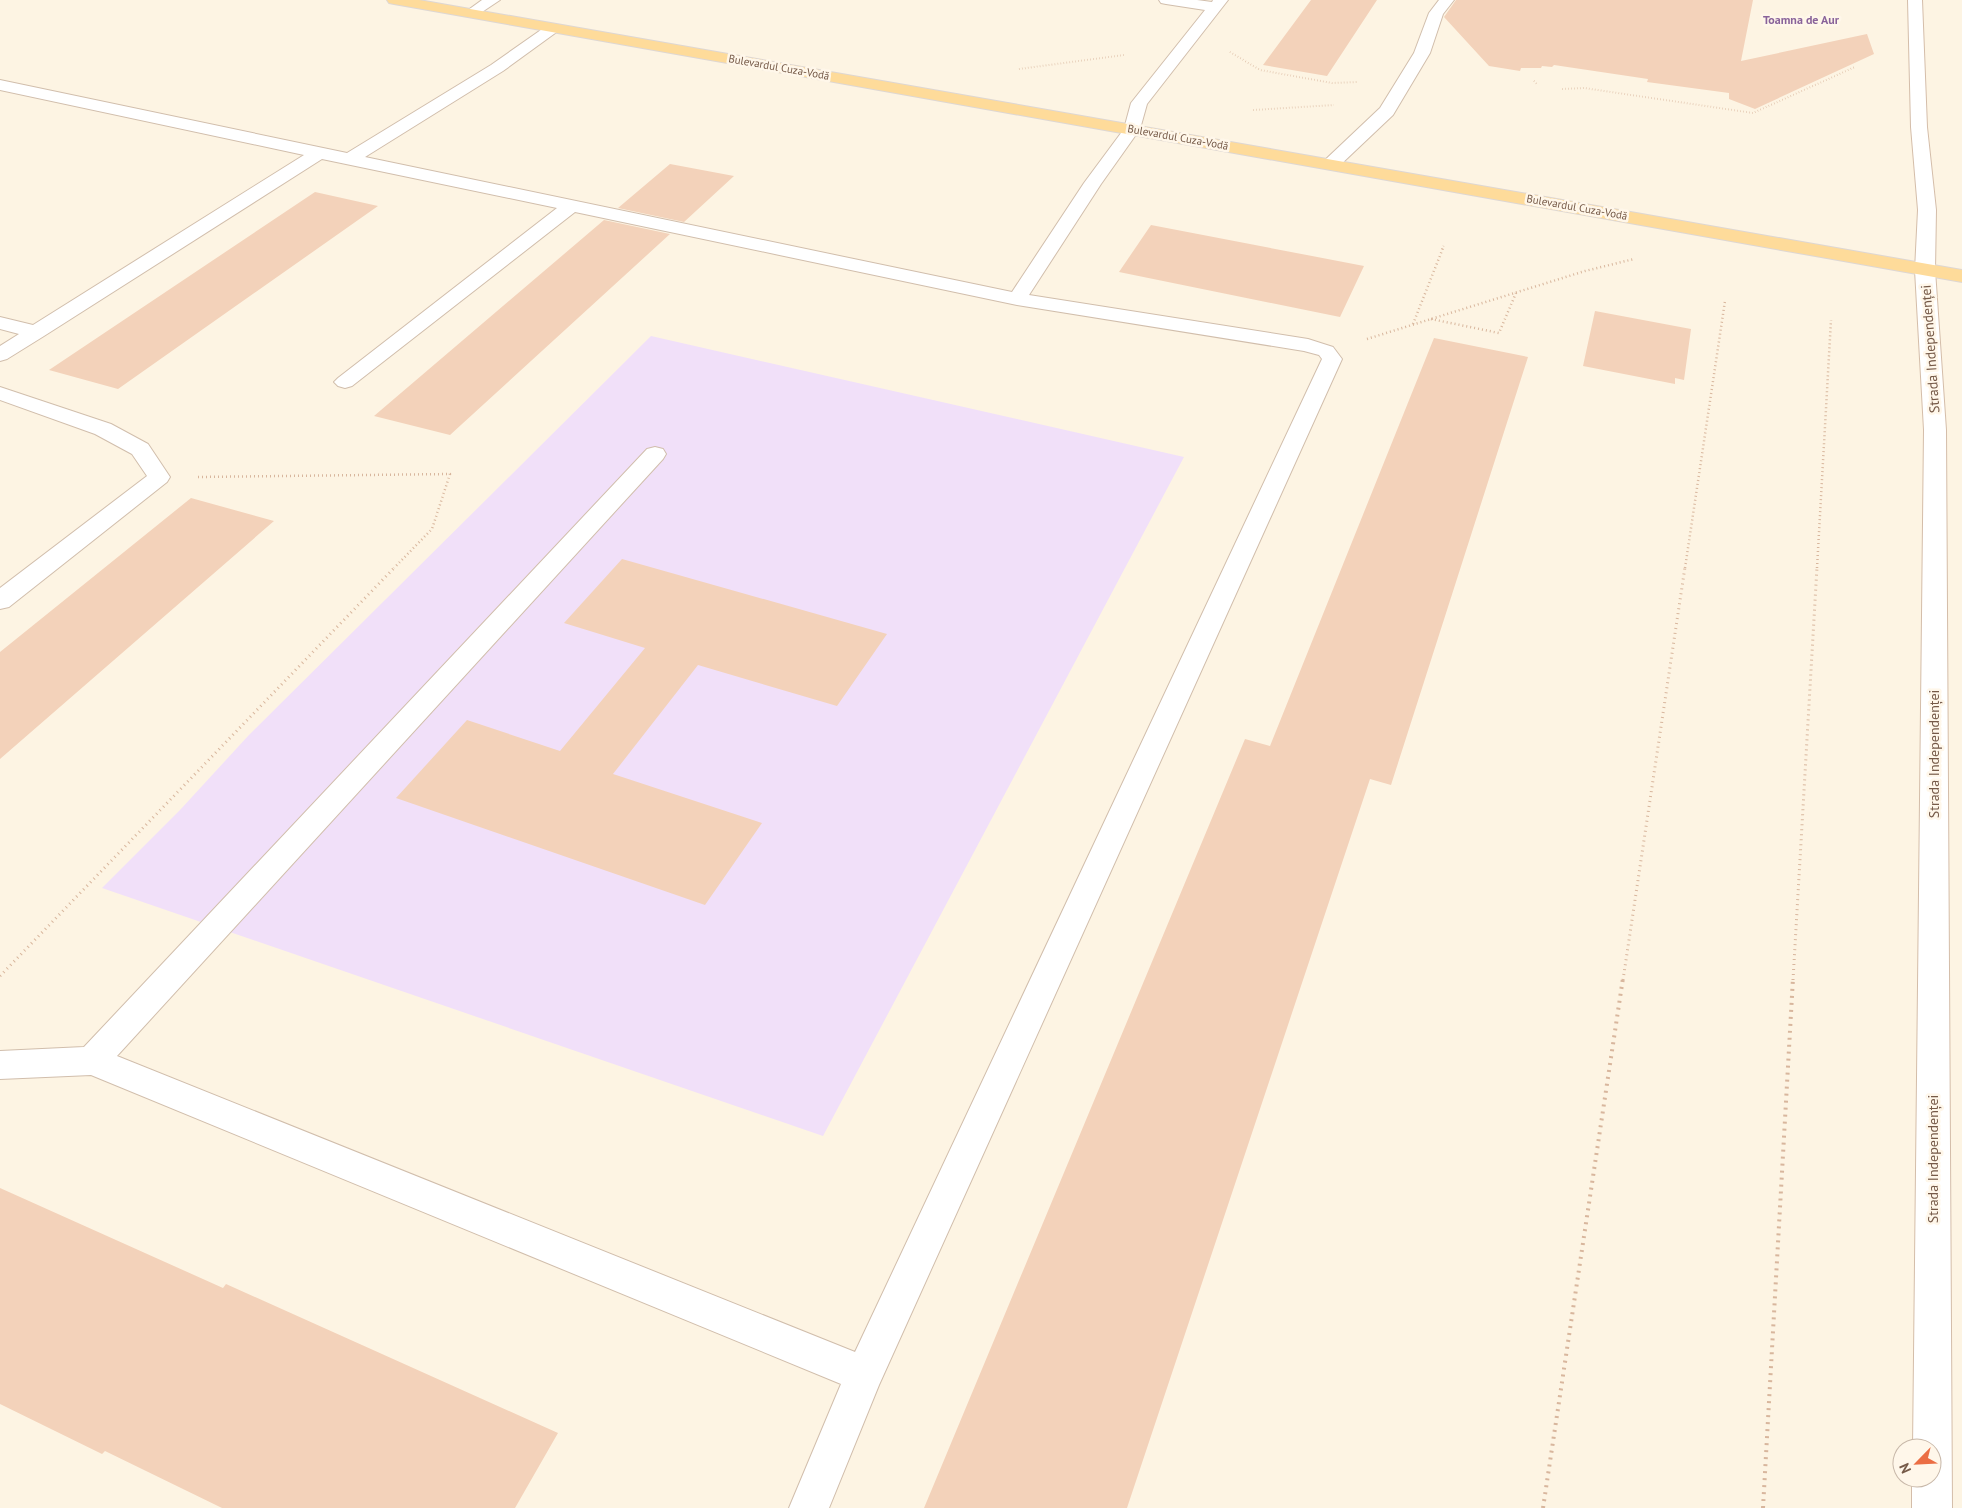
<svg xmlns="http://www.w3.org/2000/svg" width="1962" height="1508" viewBox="0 0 1962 1508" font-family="'PT Sans',sans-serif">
<rect width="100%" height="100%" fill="#fdf4e3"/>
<path fill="#f1e0f9" d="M651,336L1184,457L823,1136L102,888L180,810L248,736Z"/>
<path fill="#f3d2ba" d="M1311,0H1377L1327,76L1263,65Z
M1456,0H1753L1741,61L1867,34L1874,54L1755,109L1729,99V93L1647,82L1648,79L1554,65L1552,67L1542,66L1541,68H1521L1520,71L1489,66L1444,17Z
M670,164L734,176L684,222L618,208Z
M315,192L378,206L118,389L49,370Z
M604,220L670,234L450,435L374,416Z
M1151,225L1364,266L1340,317L1119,272Z
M1595,311L1691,329L1684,380L1675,378V384L1583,366Z
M1434,338L1528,357L1391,785L1370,779L1127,1508H924L1245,739L1270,746Z
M191,498L274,521L0,759V652Z
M622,559L887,634L837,706L698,665L613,774L762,823L705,905L396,798L467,720L560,751L645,648L564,623Z
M0,1188L223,1288L226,1284L558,1433L515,1508H222L105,1451L102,1454L0,1404Z"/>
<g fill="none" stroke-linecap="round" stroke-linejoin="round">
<g stroke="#d1beac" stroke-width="2">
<path id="lane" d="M482,0H500L476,16H466L464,13Z
M1159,0H1197L1212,2L1213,0H1228L1147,104L1140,129L1101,184L1029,295L1308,339L1333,347L1342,359L879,1385L829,1508H789L841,1384L91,1075L0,1079V1051L84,1047L647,449L655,447L663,449L666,454L663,459L117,1056L855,1352L1322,359L1319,355L1304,351L1017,305L575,212L352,386L345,388L338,386L334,382L338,378L557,208L322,159L44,336L7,359L0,361V346L19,334L0,329V317L33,325L304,155L0,90V80L347,153L491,65L548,25H558L561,28L558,31L503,71L365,157L1012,292L1084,183L1124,129L1131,103L1205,10L1166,4L1161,3Z
M1439,0H1454L1443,14L1430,53L1393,115L1337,168L1331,169L1325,168L1322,164L1325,160L1380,108L1414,53L1429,13Z
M0,387L111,424L148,444L170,477L167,482L9,607L0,609V588L147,476L132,454L95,434L0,400Z"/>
</g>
<g stroke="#d4bda9" stroke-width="2">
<path id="secondary" d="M1908,0H1922L1927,127L1936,210L1935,270L1946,430L1952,1508H1912V1478H1932V1448H1913L1924,430L1915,270L1918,210L1911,127Z"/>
</g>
<g stroke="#ded7d3" stroke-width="2">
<path id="primary" d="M387,0H419L1962,270V282L394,4L389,3Z"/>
</g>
<path stroke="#d8b69d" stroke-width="2" stroke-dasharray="0.5 2.5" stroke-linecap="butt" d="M1230,52L1260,70L1332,83L1357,82
M1019,69L1124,55
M1534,81L1538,85
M1562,89L1584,88L1753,113L1855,67
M1253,110L1334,105
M1442,249L1444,245"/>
<path stroke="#d8b69d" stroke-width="2.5" stroke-dasharray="1 3" stroke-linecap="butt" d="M1431,319L1499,333L1516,293
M1413,324L1443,248
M1367,339L1585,271L1634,259
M198,477L450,474L432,529L394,568
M1685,568L1725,301
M1817,568L1831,320"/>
<path stroke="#d8b69d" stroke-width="3" stroke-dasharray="1 4" stroke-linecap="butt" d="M0,976L395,567
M1623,980L1685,567
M1793,980L1817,567"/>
<path stroke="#d8b69d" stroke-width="4" stroke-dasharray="2 5" stroke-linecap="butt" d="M1543,1508L1623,978
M1763,1508L1793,978"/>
<use href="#lane" fill="#fff" fill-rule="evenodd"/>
<use href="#secondary" fill="#fff" fill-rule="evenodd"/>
<use href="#primary" fill="#fedb9a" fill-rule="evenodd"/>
</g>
<g text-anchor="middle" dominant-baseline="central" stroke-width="5" stroke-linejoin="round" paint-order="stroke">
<g font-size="11" fill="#765a48" stroke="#fff7ea">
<text transform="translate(779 67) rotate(10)">Bulevardul Cuza-Vodă</text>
<text transform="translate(1178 137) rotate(10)">Bulevardul Cuza-Vodă</text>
<text transform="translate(1577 207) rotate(10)">Bulevardul Cuza-Vodă</text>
</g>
<g font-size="12" font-weight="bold" fill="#89639a" stroke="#fff7ea">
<text x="1801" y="19">Toamna de Aur</text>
</g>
<g font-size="14" fill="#765a48" stroke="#fff7ea">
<text transform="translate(1930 349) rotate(-94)">Strada Independenței</text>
<text transform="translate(1934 754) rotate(-90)">Strada Independenței</text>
<text transform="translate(1933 1159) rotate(-90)">Strada Independenței</text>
</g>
</g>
<g transform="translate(1917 1463) rotate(246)"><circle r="24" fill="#fff7ea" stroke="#c8b8a9"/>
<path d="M0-4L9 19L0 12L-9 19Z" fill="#eb6e44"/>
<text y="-8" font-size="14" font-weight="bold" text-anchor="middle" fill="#765a48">N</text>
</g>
</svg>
